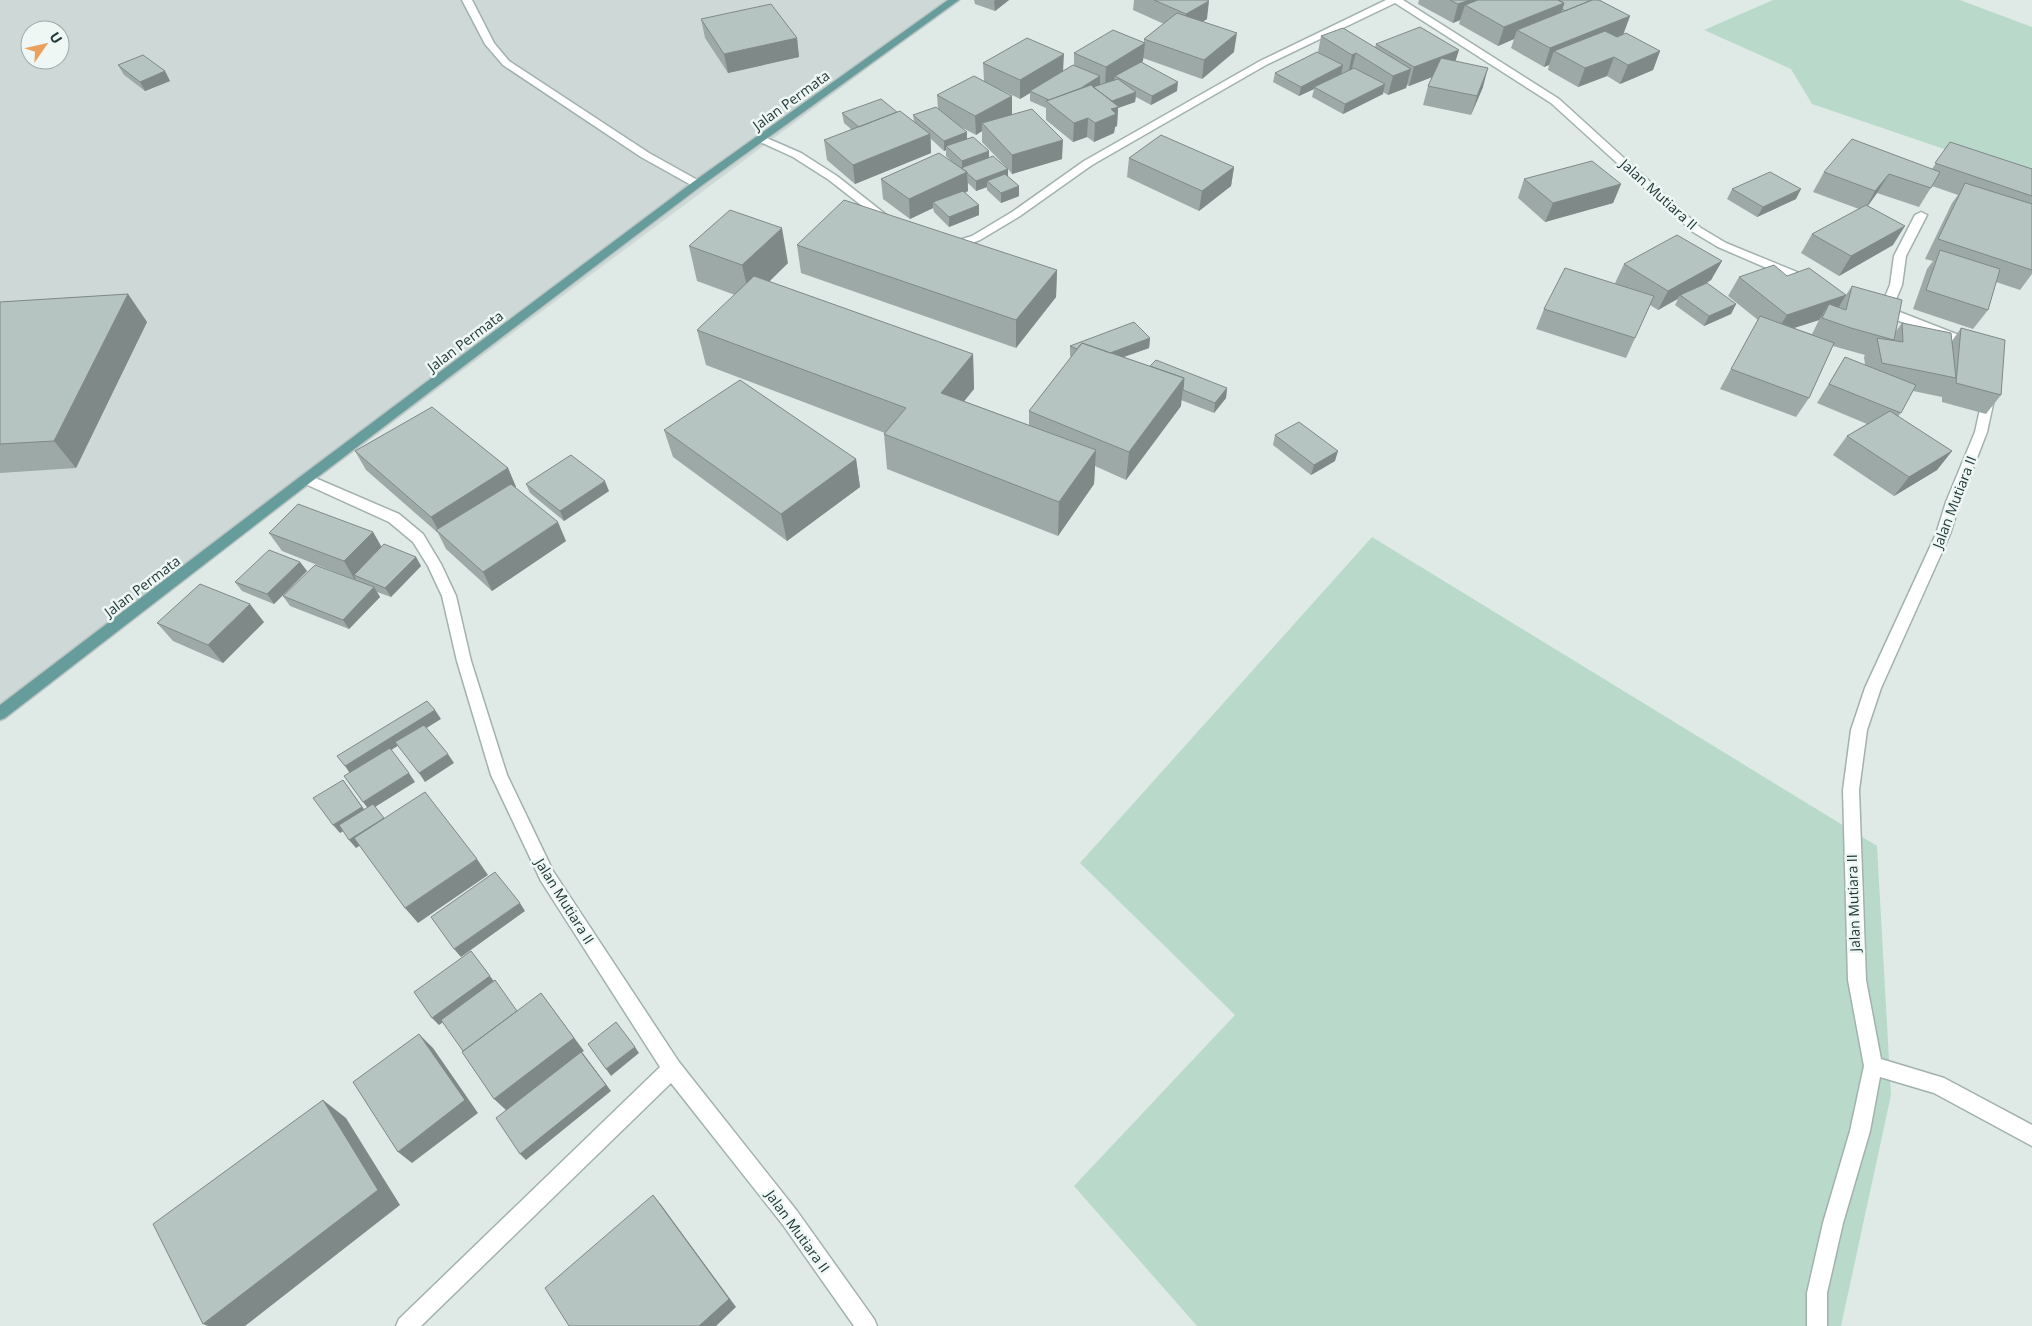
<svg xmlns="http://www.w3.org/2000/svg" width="2032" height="1326" viewBox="0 0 2032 1326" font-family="'Open Sans',sans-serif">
<rect width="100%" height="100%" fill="#dfeae7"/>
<path fill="#ced9d7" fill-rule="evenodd" d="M0,0H959L225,548L0,713ZM30,30H60V60H30Z"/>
<path fill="#b9daca" d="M1773,0H1960L2032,27V179L1812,104L1791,69L1704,30Z
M1372,537L1877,846L1891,1095L1841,1326H1197L1074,1186L1235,1015L1080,863Z"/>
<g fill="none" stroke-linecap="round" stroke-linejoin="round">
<g stroke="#a2b1af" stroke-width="3">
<path id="lane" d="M462,0H472L494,43L509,61L649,153L701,182L702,184L701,186H693L641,157L503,65L485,44Z"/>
</g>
<g stroke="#a2b1af" stroke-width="3">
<path id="street" d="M1386,0H1403L1559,99L1701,228L1726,243L1814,279L1816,282L1814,285H1806L1718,247L1693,232L1551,103L1395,3L1266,65L1092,165L1020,216L980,240L955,249L946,248L944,246L946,244L972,236L1012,212L1084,161L1260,61Z
M762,136L801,153L837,176L894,221L888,224L884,223L829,180L793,157L758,141L757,139L758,137Z
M1921,212L1927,215L1906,256L1902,285L1892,309L1977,342L1979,345L1977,348H1969L1876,312L1874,309L1876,306H1881L1890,285L1894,256L1915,215Z
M1989,391L1995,395L1987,432L1960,502L1950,534L1881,688L1867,730L1859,790L1866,980L1881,1059L1944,1078L2032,1125V1146L1934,1093L1880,1077L1870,1131L1843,1223L1827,1293V1326H1807V1293L1823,1223L1850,1131L1864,1066L1848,980L1843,790L1851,730L1865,688L1936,534L1946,502L1975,432L1983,395Z
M306,474L399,514L423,534L441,564L456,596L471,661L507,775L553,871L679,1062L797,1211L874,1319L877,1326H854L783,1225L671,1083L421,1326H396L399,1319L660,1067L541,881L491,775L457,661L442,596L428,566L413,542L389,522L301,482L299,479L301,476Z"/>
</g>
<g stroke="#bcc4c3" stroke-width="3">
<path id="primary" d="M948,0H959L701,186L311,482L5,718L0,720V705L301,476L693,182Z"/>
</g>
<use href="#lane" fill="#fff" fill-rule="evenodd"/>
<use href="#street" fill="#fff" fill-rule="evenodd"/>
<use href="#primary" fill="#669d9c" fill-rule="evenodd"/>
</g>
<path fill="#9ca9a6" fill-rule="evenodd" d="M974,0H1009L995,11L975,4Z
M1134,0H1207V19L1202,22L1234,52L1202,79L1143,58V61L1142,62L1177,91L1151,105L1136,97L1135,102L1118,108L1117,126L1115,127L1114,133L1094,142L1087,137L1073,142L1046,120V108L1030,101V93L1020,99L1000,89L1012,96V115L1062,159L1012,174L1008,169V177L1019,186V196L1001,203L987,190V187L976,191L968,183V191L965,193L979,205V215L949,227L934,212L933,208L910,219L883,199L881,179L951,161L946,156V150L944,151L931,139V153L855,184L827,160L824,140L852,130L844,123L842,113L897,112L914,121L913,115L938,109L937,95L984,81L983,63L1063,71L1074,65V53L1144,42V39L1164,24L1133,10ZM957,125L976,135L982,131V142L1007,168L989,157L967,139V132Z
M1419,0H1601V1L1630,16L1623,34L1660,51L1653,70L1620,84L1607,76L1578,87L1548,70L1549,65L1544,67L1511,48L1514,39L1498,46L1459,24L1460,20L1453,23L1418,4Z
M701,19L797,38L799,57L728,73L705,38Z
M1321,36L1375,47L1376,44L1456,61L1483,87L1471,115L1423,105L1428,86L1432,77L1409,86L1407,85L1406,88L1388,95L1383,92V94L1343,114L1312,97L1314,89L1299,96L1273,82L1275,73L1318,52Z
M118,65L165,71L170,81L145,91L124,75Z
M1950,142L2032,169V274L2020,290L1996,282L1988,310L1973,329L1913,309L1927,269L1933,261L1925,259L1952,203L1958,195L1932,186L1919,207L1877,193L1868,206L1893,245L1839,276L1801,253L1812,234L1859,209L1813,192L1824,172L1932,169Z
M1129,158L1234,167L1231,186L1199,211L1127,177Z
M1524,179L1621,184L1613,203L1545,222L1518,198Z
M1732,189L1796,199L1757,217L1727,199Z
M797,245L1057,270L1056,297L1016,348L801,273Z
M689,246L788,263L769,282L973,354L974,389L964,401L1029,425V411L1071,357L1070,356V346L1150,338L1149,348L1124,357L1150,366L1227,388L1226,398L1214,413L1181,400V406L1126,480L1095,466L1094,484L1058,536L887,469L884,434L885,433L706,365L697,330L735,295L697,281Z
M1722,261L1711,280L1704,285L1736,304L1731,314L1704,326L1675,305L1678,299L1658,310L1650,305L1626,358L1536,329L1544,309L1617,284L1615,283L1624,264Z
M1787,276L1846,295L1852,286L1896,331L1902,323L1952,341L1961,328L2001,395L1986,414L1942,402V396V397L1913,391L1898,417L1952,451L1937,470L1894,496L1833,455L1847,436L1867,424L1817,403L1845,357L1865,365L1864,357L1865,355L1833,346L1809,398L1796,417L1720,389L1758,320L1728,296L1739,277ZM1819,320L1812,334L1794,328Z
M128,294L147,322L76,468L0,473V302Z
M664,430L856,459L860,487L787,541L673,457Z
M1275,435L1335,461L1311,475L1273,445Z
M355,451L508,468L516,487V488L566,541L492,591L446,549L438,533L366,470Z
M526,484L609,491L564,521L530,493Z
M373,532L381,547L416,557L421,566L391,597L377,592L380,597L349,629L290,606L283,596L357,581L356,579L355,580L282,551L269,533Z
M300,562L307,571L274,604L242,591L235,582Z
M264,622L223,663L173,641L157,623Z"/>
<path fill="#7f8987" d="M996,0H1009L995,11L994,1Z
M1469,0H1503L1465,5L1460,20L1453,23L1458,4Z
M1209,1L1207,19L1184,33L1186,14Z
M1564,3L1558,22L1517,30L1514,39L1498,46L1504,27Z
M1630,16L1623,35L1566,58L1554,51L1549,65L1544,67L1550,48Z
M1237,33L1234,52L1202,79L1204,60Z
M797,38L799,57L728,73L724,54Z
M1145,43L1143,61L1118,77L1115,76L1114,80L1105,86L1106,67Z
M1459,50L1453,69L1409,86L1414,67Z
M1660,51L1653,70L1620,84L1628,65Z
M1356,53L1351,72L1348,74L1352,55Z
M1064,54L1063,72L1030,91V93L1020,99V80Z
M1614,57L1607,76L1578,87L1585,68Z
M1343,65L1341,75L1314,87V89L1299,96L1301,87Z
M1488,68L1483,87L1471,115L1477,96Z
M1411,69L1406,88L1388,95L1393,76Z
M165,71L170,81L145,91L140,82Z
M1100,76V86L1057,104Z
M1178,82L1177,91L1151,105L1152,96Z
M1385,84L1383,94L1343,114L1345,104Z
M1136,92L1135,102L1118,108L1117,126L1115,127L1114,133L1094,142L1095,123L1106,103Z
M1012,96V115L982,123V131L976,135L975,116Z
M1088,118L1087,137L1073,142L1074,123Z
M967,132V142L946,146V150L944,151V141Z
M930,134L931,153L855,184L853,165Z
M1063,140L1062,159L1012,174V155Z
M989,151V161L962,168V161Z
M1234,167L1231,186L1199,211L1202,191Z
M1008,169V179L987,181V187L976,191V181Z
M967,172L968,191L937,206L933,202V208L910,219L909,199Z
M1889,174L1877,193L1864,211L1875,191Z
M1621,184L1613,203L1545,222L1553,203Z
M1019,186V196L1001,203V193Z
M1801,189L1796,199L1757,217L1763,207Z
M979,205V215L949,227V217Z
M1905,226L1893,245L1839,276L1851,256Z
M782,228L788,263L750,300L742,265Z
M1722,261L1711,280L1682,297L1680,295L1677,299L1658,310L1668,291Z
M1057,270L1056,297L1016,348V320Z
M128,294L147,322L76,468L54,441Z
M1846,295L1834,315L1822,319L1829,304L1819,320L1775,334L1787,315Z
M1736,304L1731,314L1704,326L1709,316Z
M1150,338L1149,348L1092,368V358Z
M973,354L974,389L943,427L941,393Z
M1184,378L1181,406L1126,480L1129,452Z
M1227,388L1226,398L1214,413L1215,403Z
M1096,450L1094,484L1058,536L1059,502Z
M1338,451L1335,461L1311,475L1314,465Z
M1952,451L1937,470L1894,496L1909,477Z
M856,459L860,487L787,541L781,514Z
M508,468L516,487L442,535L440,533L431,517Z
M605,481L609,491L564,521L560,511Z
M558,522L566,541L492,591L483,572Z
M373,532L384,551L354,575L356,579L355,580L344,561Z
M416,557L421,566L391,597L385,588Z
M300,562L307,571L274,604L267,594Z
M374,587L380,597L349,629L343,620Z
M250,604L264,622L223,663L208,645Z
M435,710L441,719L351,775L345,766Z
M448,754L454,763L425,782L419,773Z
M409,773L415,782L375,807L390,827L356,848L349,840L370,811L363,802Z
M343,780L369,816L340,833L333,825Z
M477,859L488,875L418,923L405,908Z
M520,903L525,911L461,957L454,949Z
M471,951L496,984L439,1025L432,1018Z
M541,993L584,1051L582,1052L611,1091L526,1160L520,1154L507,1111L494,1099Z
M419,1034L433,1048L478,1113L412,1163L398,1152Z
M635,1047L639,1053L611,1076L606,1069Z
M323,1100L346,1118L400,1205L245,1326H208L203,1324Z
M653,1195L662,1206L736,1307L716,1326H699Z"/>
<path fill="#b5c4c1" stroke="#7f8987" d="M1154,0H1207L1209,1L1186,14Z
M1450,0H1469L1458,4Z
M1478,0H1558L1564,3L1504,27L1465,5Z
M1558,0H1592L1565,11L1562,9L1564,3Z
M1592,0H1599L1630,16L1550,48L1517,30Z
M771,4L797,38L724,54L701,19Z
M1177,13L1237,33L1204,60L1144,39Z
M1420,27L1459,50L1414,67L1376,44Z
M1343,28L1411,69L1393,76L1356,53L1352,55L1321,36Z
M1113,30L1145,43L1106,67L1074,53Z
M1605,31L1617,37L1626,33L1660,51L1628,65L1614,57L1585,68L1554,51Z
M1027,38L1064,54L1020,80L983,63Z
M1317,52L1343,65L1301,87L1275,73Z
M143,55L165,71L140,82L118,65Z
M1441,58L1488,68L1477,96L1428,86Z
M1141,62L1178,82L1152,96L1115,76Z
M1073,65L1100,76L1081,88L1049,100L1030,91Z
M1354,68L1385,84L1345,104L1314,87Z
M974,76L1012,96L975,116L937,95Z
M1118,79L1136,92L1112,101L1093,87Z
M1091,85L1119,107L1111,109L1116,114L1095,123L1088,118L1074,123L1046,101Z
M881,99L897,112L859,127L842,113Z
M936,107L967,132L944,141L913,115Z
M1032,109L1063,140L1012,155L982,123Z
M900,111L930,134L853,165L824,140Z
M1161,135L1234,167L1202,191L1129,158Z
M973,137L989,151L962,161L946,146Z
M1852,139L1940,172L1931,188L1889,174L1875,191L1824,172Z
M1950,142L2032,169V196L1935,163Z
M939,153L967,172L909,199L881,179Z
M993,156L1008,169L976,181L967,173V172L961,168Z
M1592,161L1621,184L1553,203L1524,179Z
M1770,172L1801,189L1763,207L1732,189Z
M1005,174L1019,186L1001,193L987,181Z
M1965,183L2032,204V270L1938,239Z
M963,191L979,205L949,217L933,202Z
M844,200L1057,270L1016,320L797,245Z
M1866,205L1905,226L1851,256L1812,234Z
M730,210L782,228L742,265L689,246Z
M1677,235L1722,261L1668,291L1624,264Z
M1940,250L2000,269L1988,310L1926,290Z
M1774,265L1787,276L1809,268L1846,295L1787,315L1739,277Z
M1565,268L1654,296L1635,338L1544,309Z
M754,276L973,354L941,393L1096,450L1059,502L884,434L906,408L697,330Z
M1707,283L1736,304L1709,316L1680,295Z
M1852,286L1902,300L1894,340L1851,328L1822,318L1829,304L1846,310Z
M128,294L54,441L0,444V302Z
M1760,316L1834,343L1809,398L1731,369Z
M1134,322L1150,338L1110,353L1082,343L1077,349L1070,346Z
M1902,323L1951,333L1956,378L1882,363L1877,338L1903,342Z
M1961,328L2005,340L2001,395L1956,383Z
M1082,343L1184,378L1129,452L1029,411Z
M1845,357L1916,385L1901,413L1829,384Z
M1156,360L1227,388L1215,403L1183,390L1184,378L1150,366Z
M740,380L856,459L781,514L664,430Z
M432,407L508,468L431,517L355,451Z
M1890,411L1952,451L1909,477L1847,436Z
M1299,422L1338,451L1314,465L1275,435Z
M571,455L605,481L560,511L526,484Z
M511,484L558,522L483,572L436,530Z
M298,504L373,532L344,561L269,533Z
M384,544L416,557L385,588L354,575Z
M269,550L300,562L267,594L235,582Z
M315,565L374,587L343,620L283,596Z
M200,584L250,604L208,645L157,623Z
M427,701L435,710L345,766L337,756Z
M424,725L448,754L419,773L395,742Z
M390,748L409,773L363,802L344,776Z
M343,780L362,807L333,825L313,798Z
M425,792L477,859L405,908L354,838Z
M373,804L384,818L349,840L339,825Z
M495,872L520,903L454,949L431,917Z
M471,951L490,976L432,1018L414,992Z
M495,980L517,1011L463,1051L441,1020Z
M541,993L574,1038L494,1099L462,1052Z
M616,1022L635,1047L606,1069L588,1044Z
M419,1034L465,1100L398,1152L353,1082Z
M581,1052L606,1085L520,1154L496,1118Z
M323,1100L378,1190L203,1324L153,1224Z
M653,1195L729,1299L699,1326H569L545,1288Z"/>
<g text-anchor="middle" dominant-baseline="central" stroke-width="5" stroke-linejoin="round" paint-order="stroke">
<g font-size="14" fill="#213938" stroke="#eff7f5">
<text transform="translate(791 100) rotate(-36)">Jalan Permata</text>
<text transform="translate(1659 194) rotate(42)">Jalan Mutiara II</text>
<text transform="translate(465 341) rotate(-37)">Jalan Permata</text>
<text transform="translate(1954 502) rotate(-69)">Jalan Mutiara II</text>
<text transform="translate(142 586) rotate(-37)">Jalan Permata</text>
<text transform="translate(565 901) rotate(58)">Jalan Mutiara II</text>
<text transform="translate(1853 903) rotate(-92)">Jalan Mutiara II</text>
<text transform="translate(798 1231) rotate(54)">Jalan Mutiara II</text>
</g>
</g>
<g transform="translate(45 45) rotate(56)"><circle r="24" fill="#eff7f5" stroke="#9daba9"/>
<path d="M0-4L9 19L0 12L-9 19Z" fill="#eba15c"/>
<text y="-8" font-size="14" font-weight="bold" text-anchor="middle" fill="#213938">U</text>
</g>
</svg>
